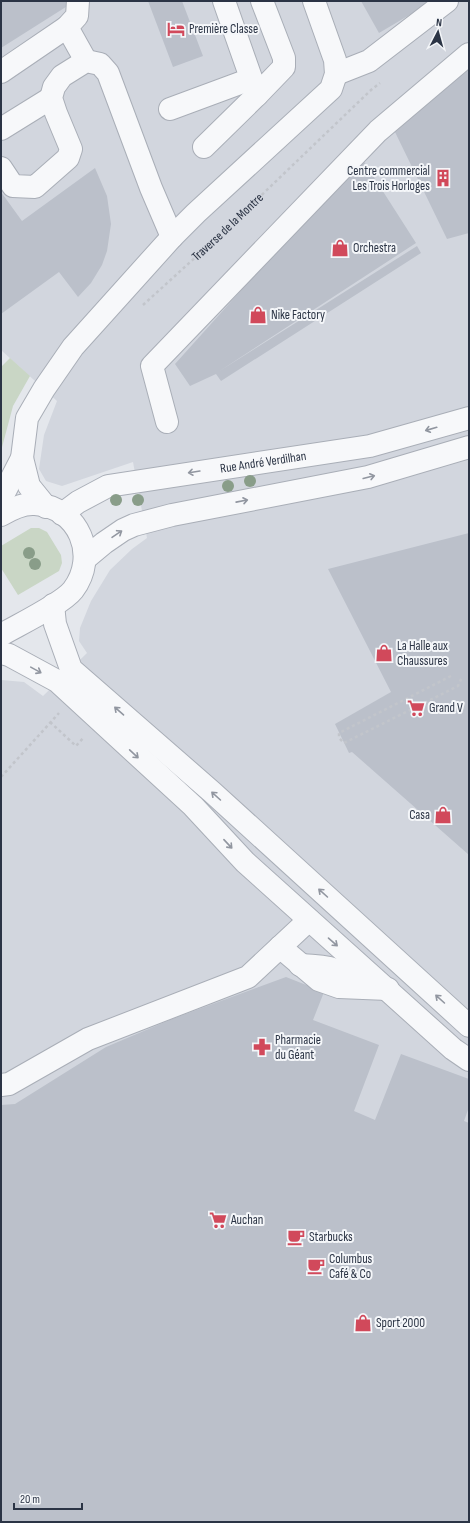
<svg xmlns="http://www.w3.org/2000/svg" width="470" height="1523" viewBox="0 0 470 1523" font-family="'Sofia Sans Condensed',sans-serif">
<rect width="100%" height="100%" fill="#e4e7ec"/>
<path fill="#d2d6de" d="M1,1H469V1522H1V680L24,682L43,696L87,653L79,641L80,628L91,601L110,570L132,549L147,538L133,462L62,486L46,481L39,469L44,435L57,401L1,350Z"/>
<path fill="#c9d6c5" d="M10,358L30,376L13,406L1,451V367Z
M31,528H39L47,532L61,555L62,563L59,571L18,595L1,568V546Z"/>
<path fill="#bbc0ca" d="M1,1H67L69,5L1,48Z
M148,1H182L203,56L173,67Z
M361,1H433L379,33Z
M469,67V233L447,239L395,132Z
M361,157L416,243L218,372L417,246L421,253L221,381L216,374L190,386L175,364Z
M95,168L107,196L111,224L107,251L102,265L91,283L78,297L59,272L1,314V192L22,221Z
M469,533V855L352,752L349,753L335,724L391,692L328,569Z
M286,977L324,992L313,1020L379,1045L354,1111L375,1120L401,1054L469,1079V1107L464,1121L469,1123V1522H1V1105L15,1104L106,1047L172,1019Z"/>
<g fill="none" stroke-linecap="round" stroke-linejoin="round">
<g stroke="#a9aeb7" stroke-width="24">
<g id="minor">
<path d="M78,1L77,16L67,27L86,61"/>
<path d="M224,1L257,95L284,67V58L262,1"/>
<path d="M1,72L67,27"/>
<path d="M336,74L369,61L447,1"/>
<path d="M170,109L251,79"/>
<path d="M1,129L51,98"/>
<path d="M204,147L257,95"/>
<path d="M1,168L13,186L35,187L68,158L71,149L56,113L51,98L54,87L62,76L86,61L100,64L108,73L151,188L172,237"/>
<path d="M167,422L152,366L378,131L469,54"/>
<path d="M22,458L29,486L46,507"/>
<path d="M1,499L22,458L27,418L44,389L73,347L172,237L196,213L331,89L336,74L335,60L314,1"/>
<path id="s2" d="M62,514L78,502L108,486L370,446L469,418"/>
<path d="M1,515C11,509 23,503 35,504C79,507 99,556 73,590C62,604 18,625 1,635"/>
<path d="M86,558L104,543L123,530L134,525L172,515L368,477L469,447"/>
<path d="M53,605L55,624L71,669L212,792L469,1026"/>
<path d="M1,653L9,655L57,681L193,806L245,862L453,1049L469,1060"/>
<path d="M280,947L319,980L339,987L388,989"/>
<path d="M300,965C333,966 340,969 365,988"/>
<path d="M1,1085L9,1084L88,1039L248,977L309,920"/>
</g>
</g>
<g stroke="#c2c5cb" stroke-width="2.5" stroke-dasharray="3 3" stroke-linecap="butt">
<path id="s1" d="M143,305L221,234L371,90L380,83"/>
<path d="M451,676L339,733V738L344,743L458,686L462,677"/>
<path d="M50,722L76,746L84,737"/>
<path d="M1,777L59,713"/>
</g>
<use href="#minor" stroke="#f7f8fa" stroke-width="22"/>
</g>
<g fill="#899d89">
<circle cx="250" cy="481" r="6"/>
<circle cx="228" cy="486" r="6"/>
<circle cx="116" cy="500" r="6"/>
<circle cx="138" cy="500" r="6"/>
<circle cx="29" cy="553" r="6"/>
<circle cx="35" cy="564" r="6"/>
</g>
<defs><path id="oneway-shaft" d="M-6 0H5M1.5-3L5.5 0L1.5 3" fill="none" stroke-width="1.6" stroke-linecap="round" stroke-linejoin="round"/></defs>
<g stroke="#9196a0">
<use href="#oneway-shaft" transform="translate(431 429) rotate(164)"/>
<use href="#oneway-shaft" transform="translate(194 472) rotate(171)"/>
<use href="#oneway-shaft" transform="translate(369 477) rotate(-14)"/>
<use href="#oneway-shaft" transform="translate(242 501) rotate(-11)"/>
<use href="#oneway-shaft" transform="translate(117 534) rotate(-34)"/>
<use href="#oneway-shaft" transform="translate(36 670) rotate(29)"/>
<use href="#oneway-shaft" transform="translate(119 711) rotate(-139)"/>
<use href="#oneway-shaft" transform="translate(134 754) rotate(43)"/>
<use href="#oneway-shaft" transform="translate(216 796) rotate(-138)"/>
<use href="#oneway-shaft" transform="translate(228 844) rotate(47)"/>
<use href="#oneway-shaft" transform="translate(323 893) rotate(-138)"/>
<use href="#oneway-shaft" transform="translate(333 942) rotate(41)"/>
<use href="#oneway-shaft" transform="translate(440 999) rotate(-138)"/>
</g>
<defs>
<g id="hotel-bare" transform="scale(1.38)"><path d="M-6-4.5h1.5V1H6V5H4.5V3h-9V5H-6ZM-4 0a1.8 1.8 0 1 1 3.6 0ZM.5 0V-2.5h3Q6-2.5 6 0Z" fill="#d1495b" stroke="#f4f6f9" stroke-width="2.5" paint-order="stroke"/></g>
<g id="building-bare" transform="scale(1.38)"><path d="M-4-6H4V6H1V3H-1V6H-4ZM-2.5-4.3h1.7v1.8h-1.7ZM.8-4.3h1.7v1.8H.8ZM-2.5-1h1.7V.8h-1.7ZM.8-1h1.7V.8H.8Z" fill="#d1495b" stroke="#f4f6f9" stroke-width="2.5" paint-order="stroke"/></g>
<g id="shop-bare" transform="scale(1.38)"><path d="M-5-2.5h2.3a2.7 3.5 0 0 1 5.4 0H5L5.5 6h-11ZM-1.5-2.5h3a1.5 2.3 0 0 0-3 0Z" fill="#d1495b" stroke="#f4f6f9" stroke-width="2.5" paint-order="stroke"/></g>
<g id="supermarket-bare" transform="scale(1.38)"><path d="M-6-5.5h2.5l.6 2H6L4.5 2H-2.5L-4.4-4H-6ZM-1.5 3.2a1.3 1.3 0 1 0 .1 0ZM3 3.2a1.3 1.3 0 1 0 .1 0Z" fill="#d1495b" stroke="#f4f6f9" stroke-width="2.5" paint-order="stroke"/></g>
<g id="pharmacy-bare" transform="scale(1.38)"><path d="M-2-6h4v4h4v4h-4v4h-4v-4h-4v-4h4Z" fill="#d1495b" stroke="#f4f6f9" stroke-width="2.5" paint-order="stroke"/></g>
<g id="cafe-bare" transform="scale(1.38)"><path d="M-5.5-4.5H6V0H3Q3 3.5 0 3.5H-2.5Q-5.5 3.5-5.5 0ZM3-3.2v2h1.7v-2ZM-6 4.5H4V6H-6Z" fill="#d1495b" stroke="#f4f6f9" stroke-width="2.5" paint-order="stroke"/></g>
</defs>
<g fill-rule="evenodd">
<use href="#hotel-bare" x="176" y="29"/>
<use href="#building-bare" x="443" y="178"/>
<use href="#shop-bare" x="340" y="248"/>
<use href="#shop-bare" x="258" y="315"/>
<use href="#shop-bare" x="384" y="653"/>
<use href="#supermarket-bare" x="416" y="708"/>
<use href="#shop-bare" x="443" y="815"/>
<use href="#pharmacy-bare" x="262" y="1047"/>
<use href="#supermarket-bare" x="218" y="1220"/>
<use href="#cafe-bare" x="296" y="1237"/>
<use href="#cafe-bare" x="316" y="1266"/>
<use href="#shop-bare" x="363" y="1323"/>
</g>
<g text-anchor="middle" dominant-baseline="central" stroke-width="4" stroke-linejoin="round" paint-order="stroke">
<g font-size="13" fill="#2b3445" stroke="#f4f6f9" text-anchor="start">
<text x="189" y="29">Première Classe</text>
<text x="430" y="171" text-anchor="end">Centre commercial<tspan x="430" dy="15">Les Trois Horloges</tspan></text>
<text x="353" y="248">Orchestra</text>
<text x="271" y="315">Nike Factory</text>
<text x="397" y="646">La Halle aux<tspan x="397" dy="15">Chaussures</tspan></text>
<text x="429" y="708">Grand V</text>
<text x="430" y="815" text-anchor="end">Casa</text>
<text x="275" y="1040">Pharmacie<tspan x="275" dy="15">du Géant</tspan></text>
<text x="231" y="1220">Auchan</text>
<text x="309" y="1237">Starbucks</text>
<text x="329" y="1259">Columbus<tspan x="329" dy="15">Café &amp; Co</tspan></text>
<text x="376" y="1323">Sport 2000</text>
</g>
<g font-size="13" fill="#2b3445" stroke="#f4f6f9">
<text stroke="none"><textPath href="#s1" startOffset="115">Traverse de la Montre</textPath></text>
<text stroke="none"><textPath href="#s2" startOffset="211">Rue André Verdilhan</textPath></text>
</g>
</g>
<rect width="470" height="1523" fill="none" stroke="#2b3445" stroke-width="4"/>
<g transform="translate(438 32) rotate(6)" stroke="#f4f6f9" stroke-width="3" paint-order="stroke">
<path d="M0-3L7 15L0 10L-7 15Z" fill="#2b3445"/>
<text y="-6" font-size="11" font-weight="bold" text-anchor="middle" fill="#2b3445">N</text>
</g>
<path d="M14 1503v6h68v-6" fill="none" stroke="#2b3445" stroke-width="2"/>
<text x="20" y="1503" font-size="12" fill="#2b3445" stroke="#f4f6f9" stroke-width="3" paint-order="stroke">20 m</text>
</svg>
